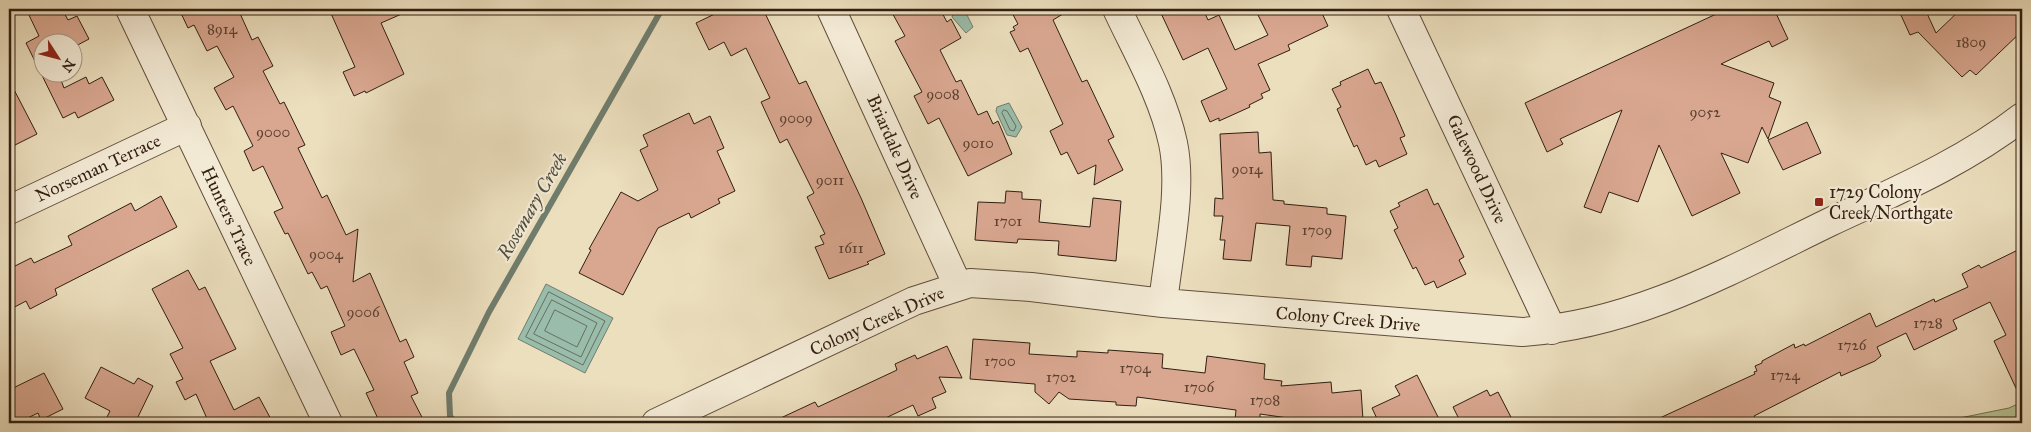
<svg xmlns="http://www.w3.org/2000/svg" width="2031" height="432" viewBox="0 0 2031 432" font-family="'IM FELL Great Primer',serif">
<rect width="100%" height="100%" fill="#ecdfbe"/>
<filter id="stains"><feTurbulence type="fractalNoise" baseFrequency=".004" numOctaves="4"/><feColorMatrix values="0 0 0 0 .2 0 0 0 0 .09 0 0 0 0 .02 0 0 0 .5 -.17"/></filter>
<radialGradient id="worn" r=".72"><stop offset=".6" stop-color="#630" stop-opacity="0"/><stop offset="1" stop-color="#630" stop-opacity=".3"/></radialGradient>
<path fill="#b6c293" stroke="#747052" d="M2022,402V423H1935L2009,408Z"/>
<path fill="#9abdab" stroke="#707d6d" d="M954,9H964L973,27L966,33L952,17Z
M1009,103L1022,127L1016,137L1007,135L996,111L997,107Z
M546,284L613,318L585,373L518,339Z"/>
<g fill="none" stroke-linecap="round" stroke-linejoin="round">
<path stroke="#666e5e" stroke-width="1" d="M1004,110L1007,111L1016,126L1014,131L1010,130L1002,113Z
M549,292L605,321L583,365L526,337Z
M552,300L597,323L581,357L534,334Z
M555,310L587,326L577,347L545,331Z"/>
<path stroke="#707d6d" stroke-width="6" d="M455,423L450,416L449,393L489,312L662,9"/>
</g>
<path fill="#d9a790" stroke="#311e11" d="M37,9H62L68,20L77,16L89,39L72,48V42H42V72H58L64,88L86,77L89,84L102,77L114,100L78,118L75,112L63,118L26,43L39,36L28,13Z
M179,9H238L252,40L258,37L273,66L263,71L280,104L284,102L305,145L298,148L322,198L327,195L346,235L358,229L353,282L370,273L400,342L406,339L414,357L404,362L418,393L411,396L425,423H380L366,393L374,390L354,349L341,355L331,332L345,326L327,286L321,289L312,272L308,274L288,233L285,234L274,212L283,208L263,166L253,171L244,151L253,146L233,106L226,110L214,88L234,77L217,46L207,51L194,25L188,28Z
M329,9H413L381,23L404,74L366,93L365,91L354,96L343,72L355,67Z
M725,9H763L799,84L806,81L861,198L885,254L867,262L869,264L829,279L815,247L824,244L820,236L825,234L807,197L814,193L787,139L780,143L761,102L770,98L746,48L731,56L724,42L709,50L696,23Z
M890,9H940L947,22L951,19L961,38L940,50L956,82L961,80L978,115L987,111L993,124L998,121L1012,154L968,176L939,118L928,124L914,96L922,92L895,41L905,36Z
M1010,9H1071L1053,20L1082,82L1087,80L1114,137L1108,140L1123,170L1094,185L1096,165L1078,174L1067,152L1061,155L1050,131L1063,124L1028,48L1020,52L1010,32L1015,30L1013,27L1018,24Z
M1159,9H1203L1208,20L1219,15L1235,50L1268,35L1255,9H1320L1328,26L1288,45L1290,50L1258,64L1270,90L1261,94L1263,98L1249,105L1250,107L1219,121V118L1210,122L1201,101L1227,89L1208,48L1183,60Z
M1727,9H1774L1788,39L1772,47L1769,41L1721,64L1774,83L1769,97L1781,102L1768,139L1762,127L1748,163L1721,153L1740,193L1692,216L1659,145L1638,202L1609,192L1601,213L1584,207L1622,110L1560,139L1563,144L1547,152L1525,103Z
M1909,9H1925L1936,33L1961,9H2022V31L1976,75L1970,70L1962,77L1918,32L1910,35L1900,13Z
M1368,69L1375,84L1381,82L1396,115L1405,136L1400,138L1407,154L1379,167L1376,160L1366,165L1357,145L1354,147L1337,109L1341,107L1332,89L1341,85L1340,82Z
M9,80L37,134L9,148Z
M689,113L694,124L710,116L724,148L717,151L735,191L718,199L720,203L691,218L689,213L658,228L623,295L579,273L591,250L589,249L621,192L638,201L658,190L640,150L648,146L643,135Z
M1807,122L1821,153L1783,170L1768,140Z
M1258,132L1259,153L1271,152L1273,200L1284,201V204L1327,208V214L1346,216L1342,259L1312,256L1311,267L1286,265L1290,226L1256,223L1251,261L1223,259L1225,240H1220L1223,216H1214L1215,198L1223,199L1220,134Z
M1427,189L1434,205L1438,203L1464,257L1459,260L1466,274L1437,288L1434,281L1425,285L1416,267L1413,269L1394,230L1398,228L1390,211L1400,206L1398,203Z
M1006,191L1022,192V199L1041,200L1039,222L1090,227L1093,198L1121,201L1116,261L1058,255L1059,241L1018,239L1017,243L975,240L978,202L1005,203Z
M161,196L177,227L55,289L57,295L30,309L26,301L9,310V269L31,258L34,263L72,245L68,236L131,203L135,211Z
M2022,248V401L1994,341L2006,335L1990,302L1953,320L1957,329L1914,350L1906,333L1877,347L1881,356L1875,361L1841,376L1840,372L1754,416L1758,423H1649L1755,374L1754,372L1757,371L1755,366L1762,363V361L1794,344L1795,348L1804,344L1805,346L1870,313L1876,327L1934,299L1935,302L1968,287L1962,274L1979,265L1981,268Z
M188,270L199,290L205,287L236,349L210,361L234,410L259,397L273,423H209L196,394L185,400L176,382L183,379L170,354L183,348L152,289Z
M973,339L1030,343L1029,354L1077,357V351L1108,353V350L1163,354L1162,368L1205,373L1207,356L1265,364L1264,379L1282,381L1281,386L1331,382L1332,393L1361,390L1363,420L1344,423H1319V419L1309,421L1260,414V423L1235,420L1236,410L1137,397L1136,406L1116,405V402L1069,399L1059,392L1049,404L1035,392V384L970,379Z
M947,346L962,378L939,377L946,392L932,398L936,408L918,416L913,405L875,423H770L815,402L818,407L897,370L895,364L915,355L917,359Z
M101,367L134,384L138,378L153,386L135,423H104L110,411L85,398Z
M44,373L63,409L41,420L38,413L17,423H9V390Z
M1417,375L1441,423H1379L1372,408L1400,395L1395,386Z
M1487,390L1490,396L1498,392L1514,423H1461L1453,407Z"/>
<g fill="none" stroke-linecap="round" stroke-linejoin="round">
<g stroke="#604e3c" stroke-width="30">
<path id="minor" d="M130,9L328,423
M831,9L958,286
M1117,9C1137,52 1163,96 1173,143C1183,190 1168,255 1163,303
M1401,9L1552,330
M9,210L187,126
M656,423L914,301L970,283L1031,287L1163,303L1522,332C1634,325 1731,270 1830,222C1896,191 1964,162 2022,117"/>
</g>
<use href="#minor" stroke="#f3ead5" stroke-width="28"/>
</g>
<rect fill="#8f2418" stroke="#f3ead5" stroke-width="2" x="1814" y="197" width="10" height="10" rx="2.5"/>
<g text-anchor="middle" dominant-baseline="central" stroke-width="4.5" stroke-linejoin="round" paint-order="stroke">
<g font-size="15" fill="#5b4031">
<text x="222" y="29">8914</text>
<text x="1971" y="42">1809</text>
<text x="943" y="94">9008</text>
<text x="1705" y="112">9052</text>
<text x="796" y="118">9009</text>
<text x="273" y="132">9000</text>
<text x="978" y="143">9010</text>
<text x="1247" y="169">9014</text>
<text x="830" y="180">9011</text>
<text x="1008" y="221">1701</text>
<text x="1317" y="230">1709</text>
<text x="851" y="248">1611</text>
<text x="326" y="254">9004</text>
<text x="363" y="312">9006</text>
<text x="1928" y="323">1728</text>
<text x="1852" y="345">1726</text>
<text x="1000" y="361">1700</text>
<text x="1135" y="368">1704</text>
<text x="1785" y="375">1724</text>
<text x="1061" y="377">1702</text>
<text x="1199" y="387">1706</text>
<text x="1265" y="400">1708</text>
</g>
<g font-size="18" fill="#311e11" stroke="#f3ead5">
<text transform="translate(895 147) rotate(66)">Briardale Drive</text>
<text transform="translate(98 168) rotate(-25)">Norseman Terrace</text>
<text transform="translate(1477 169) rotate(65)">Galewood Drive</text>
<text transform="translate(229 216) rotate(65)">Hunters Trace</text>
<text transform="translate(1348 319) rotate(5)">Colony Creek Drive</text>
<text transform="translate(877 321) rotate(-24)">Colony Creek Drive</text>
</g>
<g font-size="18" fill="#311e11" stroke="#f3ead5" text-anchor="start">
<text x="1829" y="192">1729 Colony<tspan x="1829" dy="21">Creek/Northgate</tspan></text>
</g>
<g font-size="19" font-style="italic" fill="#504e3f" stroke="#f3ead5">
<text transform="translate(532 206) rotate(-60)">Rosemary Creek</text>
</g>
</g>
<rect width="2031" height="432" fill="none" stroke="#ecdfbe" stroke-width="30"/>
<rect x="10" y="10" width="2011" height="412" fill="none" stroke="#311e11" stroke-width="2.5"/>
<rect x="15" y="15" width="2001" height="402" fill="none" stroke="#311e11"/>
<g transform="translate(58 58) rotate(126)"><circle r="24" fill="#f3ead5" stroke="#a59887"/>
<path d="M0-4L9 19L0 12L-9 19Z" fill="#8f2418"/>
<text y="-8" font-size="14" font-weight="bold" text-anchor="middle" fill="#311e11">N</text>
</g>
<rect width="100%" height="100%" filter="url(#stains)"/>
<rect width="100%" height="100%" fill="url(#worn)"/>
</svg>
